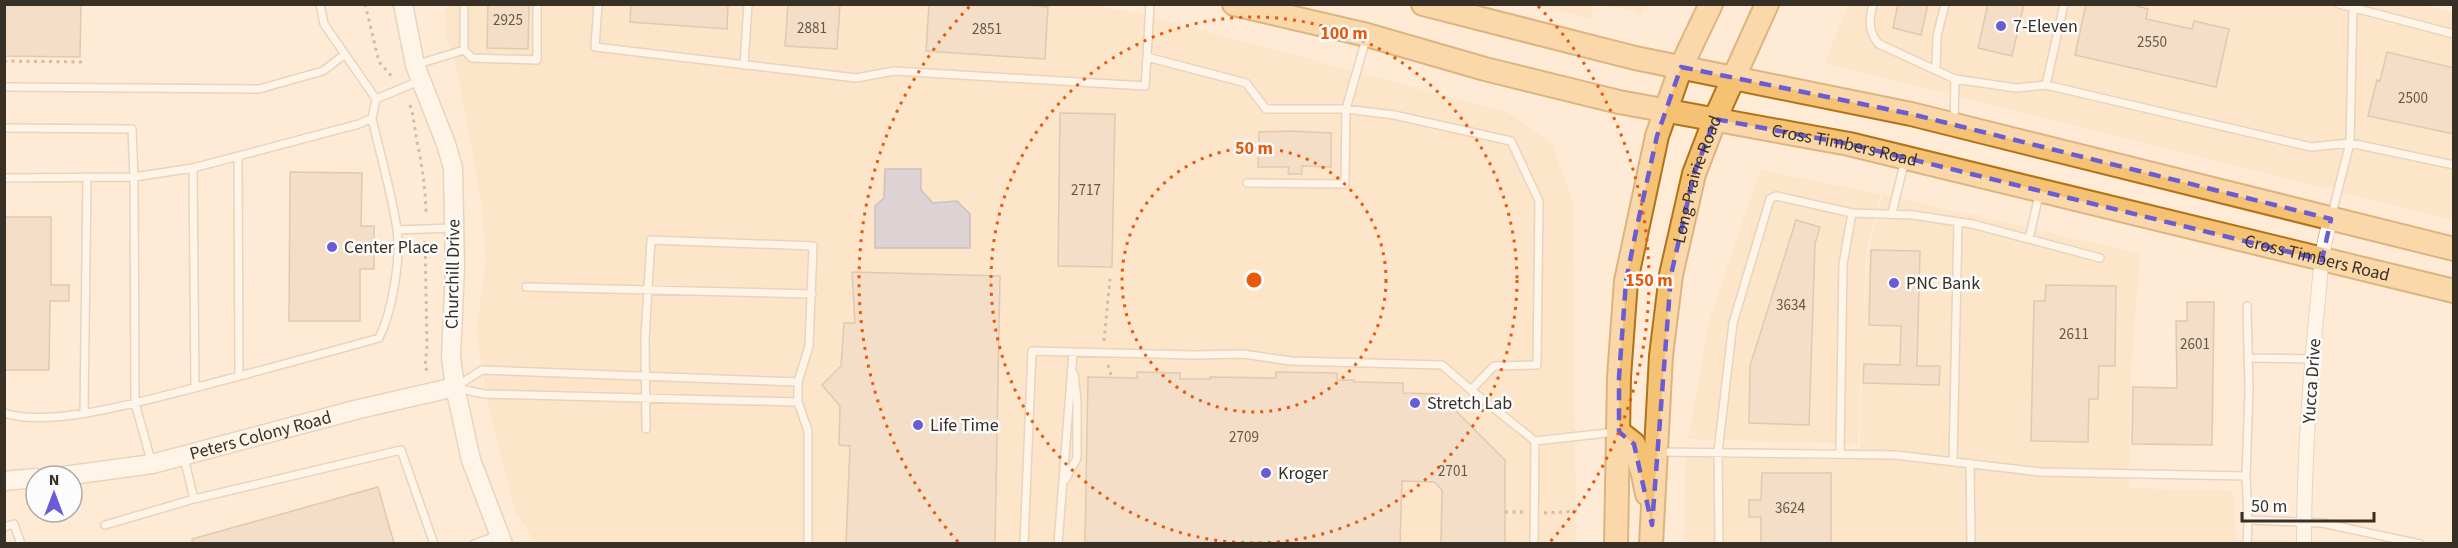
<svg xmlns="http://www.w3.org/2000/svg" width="2458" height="548" viewBox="0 0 2458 548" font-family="'Source Sans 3',sans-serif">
<rect width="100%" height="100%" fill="#ffebd6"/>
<path fill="#fbddbd" d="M445,5H1094L1138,13L1509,113L1552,144L1573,202L1576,543H536L516,513L491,419L476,331L486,261L481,201L457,70L446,34Z
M1529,5H1594L1591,19Z
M1598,5H1646L1641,16L1629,10Z
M1848,5H2421L2453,13V220L1825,63Z
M1760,170L1881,194L1866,250L1858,444L1688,439L1709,322Z
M1883,194L2140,254L2131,372L2129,488L2233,491L2236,540H2286V544H1684L1685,457L1860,460L1863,327L1869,250Z"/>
<path fill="#b5b6d3" stroke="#908e9f" stroke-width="1.5" d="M885,169H921V190L933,203L957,201L970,214V248H875V206L884,198Z"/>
<path fill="#e6ceb5" stroke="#b8a088" stroke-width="1.5" d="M4,4H81L80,57L4,56Z
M488,4H529L528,49L487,48Z
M631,4H728L727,29L630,22Z
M788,4H840L837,49L785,46Z
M929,4H1013L1048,7L1045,59L926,51Z
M1898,4H1928L1921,35L1893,28Z
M1988,4H2024L2012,56L1978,48Z
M2086,4H2129L2148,9L2146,19L2192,29L2194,21L2229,29L2216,87L2075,55Z
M2387,52L2454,68V134L2368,116L2377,80L2380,81Z
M1060,113L1115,114L1112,267L1058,266Z
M1290,131L1331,133V167L1302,166V174H1288L1289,167H1258L1259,132Z
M290,172L362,173L361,226H374V269H360V321H289Z
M4,217H51V285H69V301H50L49,370H4Z
M1796,220L1820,227L1815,244L1809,425L1749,423L1750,366Z
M1871,250L1920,251L1917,366H1940L1939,385L1863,383L1864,364L1900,365L1901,326L1869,325Z
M852,272L1000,276L995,543H846L850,446L839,445L840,406L822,385L841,366L844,323H855Z
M2046,285L2116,286L2115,366H2099L2098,399H2089L2088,442L2031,441L2034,301H2045Z
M2187,302H2214L2212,445L2132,444L2133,387L2177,388L2176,321H2187Z
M1137,372L1180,373V379H1210V377L1276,378V372L1337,373V380H1354V382L1403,383V393L1439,394L1505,460V543H1441L1442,490L1434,482L1402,481L1400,543L1085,542L1088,377L1137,378Z
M1762,473H1831V543H1761V517H1749V500H1761Z
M378,487L394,543H193L192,539Z"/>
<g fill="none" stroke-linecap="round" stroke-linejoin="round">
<g stroke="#ceb79e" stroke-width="10">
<path id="service" d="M320,4L324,24L376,99
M598,4L595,47L856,78L894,71L1145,86L1147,57
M1150,4L1147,57L1246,83L1266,109H1346L1394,115L1511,141L1539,201L1537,365L1494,366L1471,390L1535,441L1534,544
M1873,4C1869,20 1868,32 1879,44L1955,79L2016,88L2046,85L2311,147L2350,143L2454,165
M2339,4L2454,34
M464,50L472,58L537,60V4
M415,65L464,50V4
M744,65L748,4
M1936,70L1937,36L1945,4
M2046,85L2064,4
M4,87L259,89L323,71L345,54
M372,118L376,99L419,81
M1954,122L1955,79
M4,128L132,129L134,177L193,168L359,124L372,118C380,155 392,193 397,230C401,260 392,312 379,338C319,355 258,371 198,387C150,399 51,429 4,413
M238,156L239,376
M193,168L195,387
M4,178L134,177L135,403L152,464
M1247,183L1345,184L1346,109L1366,39
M1892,213L1905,160
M2332,214L2350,143L2353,4
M397,230L452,228
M2029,239L2039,195
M526,287L812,294
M2248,358L2313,359
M457,386L482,370L798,382
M457,388L484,394L798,402
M84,412L87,177
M646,429L645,338L651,240L813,246L809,346L798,382V402L808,431V544
M1535,441L1616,432
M1660,452L1895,455L2040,472L2246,476L2248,520L2322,523L2420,544
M1840,453L1843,264L1852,213
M184,458L194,499
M1953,462L1958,222
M1970,463L1971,544
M2246,476L2249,390L2247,306
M1065,480L1077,458V401L1074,374
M105,525L194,499L401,450L434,544
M4,527L14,524L21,544
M474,544L499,535
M1024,544L1032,351L1194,355L1243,354L1291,361L1442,365L1471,390
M1058,544L1073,353
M1719,544L1718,452L1733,323L1770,199L1776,196L1852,213L1913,215L1972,224L2100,258
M2247,544L2248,520"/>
</g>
<g stroke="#ceb79e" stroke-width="16">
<path id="minor" d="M2304,544C2304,469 2309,393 2316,319C2320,285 2320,251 2331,219"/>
</g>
<g stroke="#ceb79e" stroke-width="21">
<g id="tertiary">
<path d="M403,4L415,65L446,144L453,168L455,267L451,357L455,387L471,460L503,544"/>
<path id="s1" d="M64,476L152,464L359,409L455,387"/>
<path d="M4,481L36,478"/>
</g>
</g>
<g stroke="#af731b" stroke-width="26">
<g id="primary">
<path id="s2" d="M1234,4L1367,35L1485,69L1619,102L1849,144L2454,291"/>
<path d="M1423,4L1635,58L1911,114L2454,249"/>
<path d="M1619,432L1634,444L1643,474L1647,494"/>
<path d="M1616,544L1619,377L1626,281L1657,136L1681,67L1711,4"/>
<path id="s3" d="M1651,544L1661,356L1671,275L1694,174L1715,119L1767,4"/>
</g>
</g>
<path stroke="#948676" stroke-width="3" stroke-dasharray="3 4.5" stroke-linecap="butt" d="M365,4L379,62L394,79
M4,61L83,62
M410,105C415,121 415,135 419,151C423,173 426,194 426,216
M425,241L427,346L425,368L430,373
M1104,341L1110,279
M1108,365L1111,375
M1505,512H1523
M1544,513L1579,511"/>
<use href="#service" stroke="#fff" stroke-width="7"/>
<use href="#minor" stroke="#fff" stroke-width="14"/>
<use href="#tertiary" stroke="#fff" stroke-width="18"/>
<use href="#primary" stroke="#f5c173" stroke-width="22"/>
</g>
<path d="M0 0H2458V548H0ZM1681,67L1911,114L2331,219L2322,260L1849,144L1715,119L1694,174L1671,275L1652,525L1634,444L1619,432V377L1626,281L1636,231L1657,136Z" fill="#ffebd6" fill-opacity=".55" fill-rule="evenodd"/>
<path fill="none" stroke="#695cd5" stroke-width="4.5" stroke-dasharray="12 8" stroke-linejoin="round" d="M1681,67L1911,114L2331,219L2322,260L1849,144L1715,119L1694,174L1671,275L1652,525L1634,444L1619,432V377L1626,281L1636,231L1657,136Z"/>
<g fill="none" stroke="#e8590c" stroke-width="3" stroke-dasharray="3 6">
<circle cx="1254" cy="280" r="132"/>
<circle cx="1254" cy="280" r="263"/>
<path d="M958 542A395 395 0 0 1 970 6M1538 6A395 395 0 0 1 1550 542"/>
</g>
<g fill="#695cd5" stroke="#fcfcfc" stroke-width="2">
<circle cx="2001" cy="26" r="6"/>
<circle cx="332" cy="247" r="6"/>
<circle cx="1894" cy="283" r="6"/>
<circle cx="1415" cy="403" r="6"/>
<circle cx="918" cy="425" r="6"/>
<circle cx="1266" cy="473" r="6"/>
</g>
<g text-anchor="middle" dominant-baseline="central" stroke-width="5" stroke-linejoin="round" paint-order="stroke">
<g font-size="15" fill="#645749">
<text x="508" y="20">2925</text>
<text x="812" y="28">2881</text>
<text x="987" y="29">2851</text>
<text x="2152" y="42">2550</text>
<text x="2413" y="98">2500</text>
<text x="1086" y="190">2717</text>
<text x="1791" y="305">3634</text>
<text x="2074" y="334">2611</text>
<text x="2195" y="344">2601</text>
<text x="1244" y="437">2709</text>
<text x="1453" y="471">2701</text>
<text x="1790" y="508">3624</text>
</g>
<g font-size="18" fill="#382f25" stroke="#fcfcfc" text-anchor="start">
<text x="2013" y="26">7-Eleven</text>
<text x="344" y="247">Center Place</text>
<text x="1906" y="283">PNC Bank</text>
<text x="1427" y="403">Stretch Lab</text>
<text x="930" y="425">Life Time</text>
<text x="1278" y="473">Kroger</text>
</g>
<g font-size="18" fill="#382f25" stroke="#fcfcfc">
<text stroke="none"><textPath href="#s2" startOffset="627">Cross Timbers Road</textPath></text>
<text stroke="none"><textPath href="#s3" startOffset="369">Long Prairie Road</textPath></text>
<text stroke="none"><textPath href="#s2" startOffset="1113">Cross Timbers Road</textPath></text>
<text transform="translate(453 274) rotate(-89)">Churchill Drive</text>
<text transform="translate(2312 381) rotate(-86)">Yucca Drive</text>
<text stroke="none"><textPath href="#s1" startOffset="201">Peters Colony Road</textPath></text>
</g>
</g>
<circle cx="1254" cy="280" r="9" fill="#e8590c" stroke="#fcfcfc" stroke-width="3"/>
<g font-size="18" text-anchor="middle" font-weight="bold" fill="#e8590c" stroke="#fcfcfc" stroke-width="5" stroke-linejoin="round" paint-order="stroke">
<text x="1344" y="39">100 m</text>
<text x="1254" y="154">50 m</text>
<text x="1649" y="286">150 m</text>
</g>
<rect width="2458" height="548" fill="none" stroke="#382f25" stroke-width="12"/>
<g transform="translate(54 494)"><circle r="28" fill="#fcfcfc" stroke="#aeaaa6" stroke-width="1.5"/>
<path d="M0-4.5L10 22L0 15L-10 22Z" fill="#695cd5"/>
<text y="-9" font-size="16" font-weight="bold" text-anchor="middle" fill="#382f25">N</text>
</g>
<path d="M2242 512v9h132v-9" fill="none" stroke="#382f25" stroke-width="3"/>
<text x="2251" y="512" font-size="18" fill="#382f25" stroke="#fcfcfc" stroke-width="4.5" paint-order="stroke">50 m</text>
</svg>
